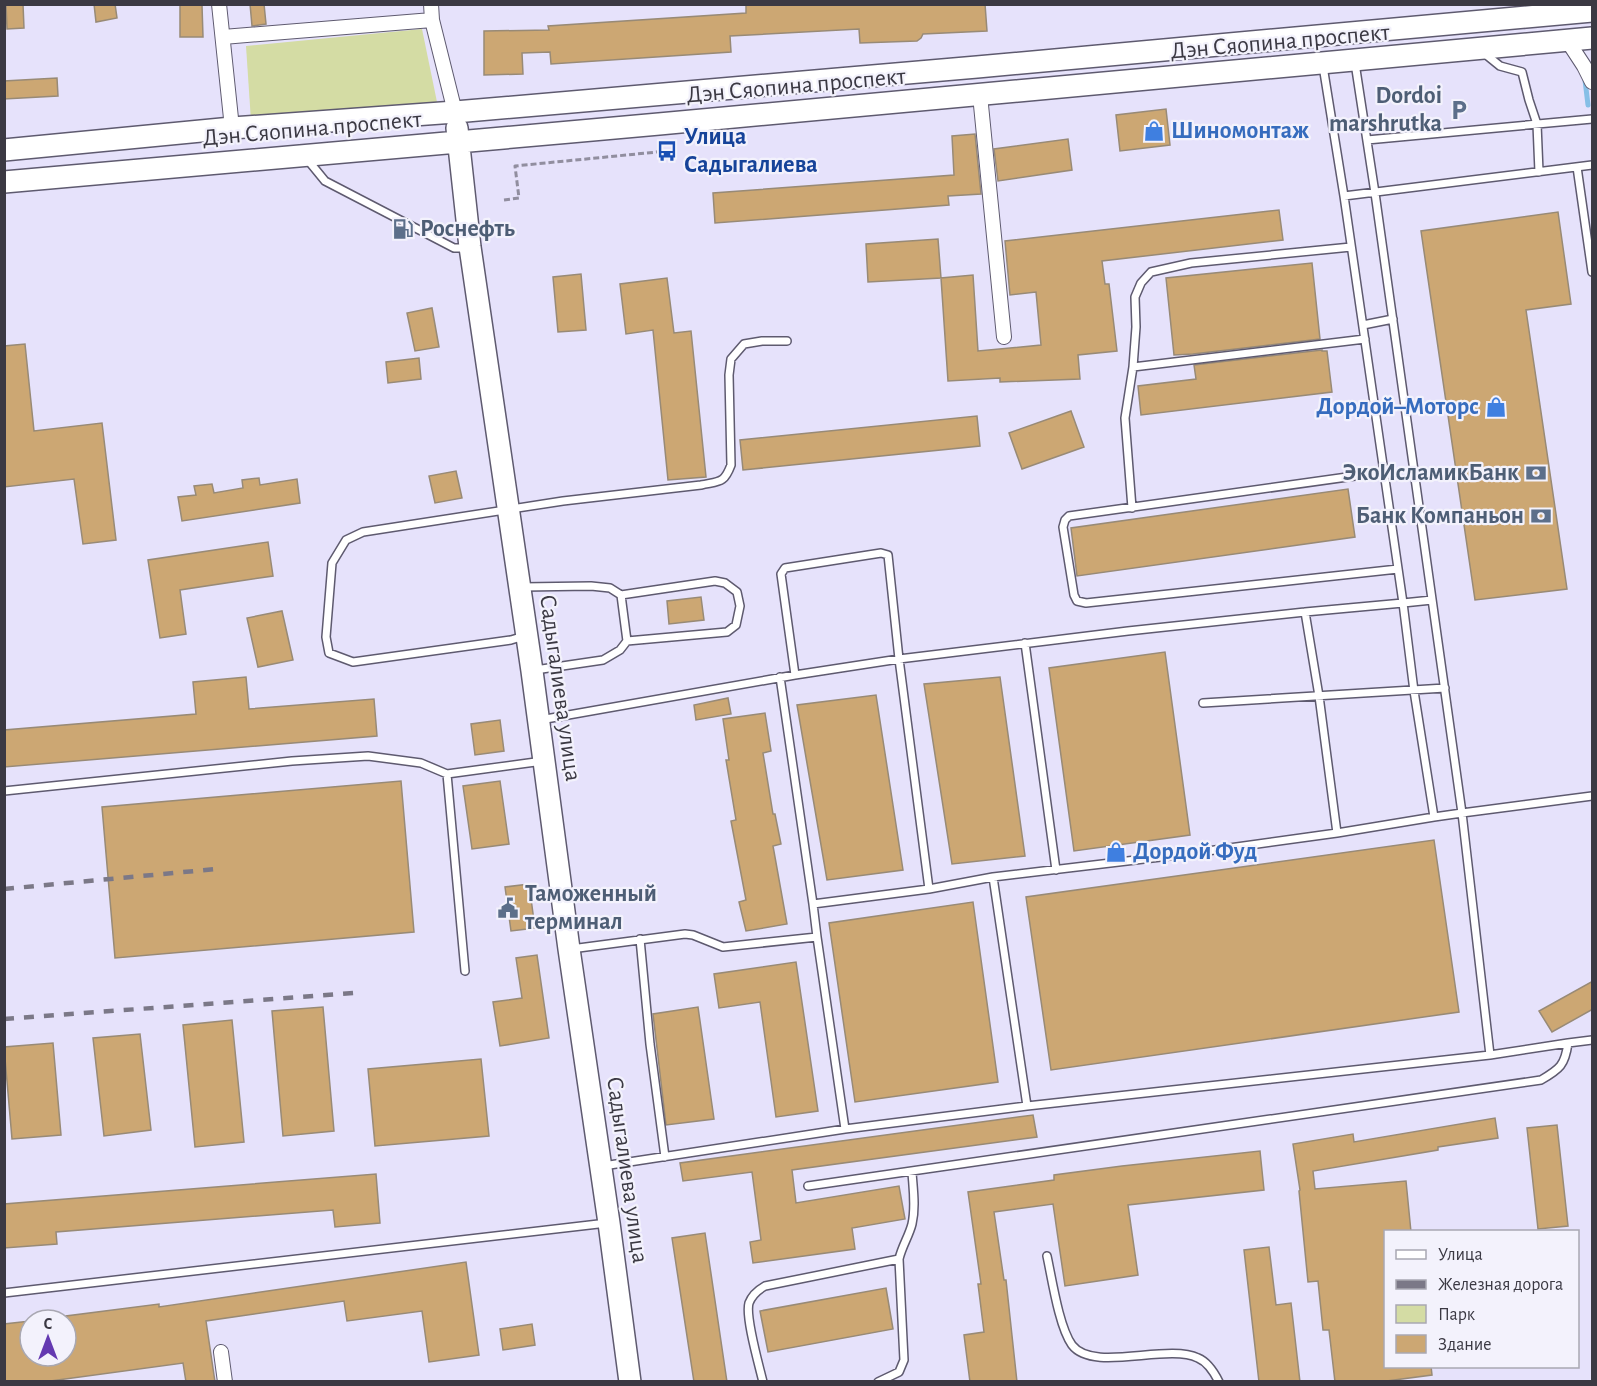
<svg xmlns="http://www.w3.org/2000/svg" width="1597" height="1386" viewBox="0 0 1597 1386" font-family="'Alegreya Sans',sans-serif">
<rect width="100%" height="100%" fill="#e6e2fb"/>
<path fill="#d4dca4" d="M422,29L437,102L251,121L246,46Z"/>
<g fill="none" stroke-linecap="round" stroke-linejoin="round">
<path stroke="#86bfe6" stroke-width="5" d="M1585,80L1588,105"/>
</g>
<path fill="#cca773" stroke="#988a76" stroke-width="1.5" d="M6,4H23L24,28L7,29Z
M94,4H115L117,18L96,22Z
M250,4H264L266,24L252,26Z
M746,4H985L987,31L923,34L921,38L917,41L860,43L859,29L730,36L731,52L551,64L550,52L522,53L523,74L484,75V31L549,30L548,26L746,13Z
M180,5H202L203,37H180Z
M57,78L58,96L4,99V81Z
M1166,109L1170,145L1120,151L1116,115Z
M975,134L981,194L948,196L949,205L715,223L713,193L954,175L952,136Z
M1068,139L1072,170L998,181L994,149Z
M1279,210L1283,240L1102,261L1105,284H1109L1117,351L1078,355L1080,379L1000,382V378L948,381L941,278L973,275L978,351L1041,345L1036,292L1010,295L1005,241Z
M1558,212L1571,304L1526,310L1567,589L1475,600L1421,231Z
M938,239L941,278L868,282L866,244Z
M1312,263L1320,339L1193,354L1174,355L1166,278Z
M581,274L586,330L558,332L553,277Z
M667,278L674,333L691,331L706,477L668,480L653,330L626,334L620,284Z
M432,308L439,347L415,351L407,313Z
M25,344L34,431L102,423L116,540L83,544L74,479L4,487V346Z
M1322,350V351H1327L1332,392L1141,415L1138,386L1196,379L1194,365Z
M419,358L421,379L388,383L386,362Z
M1071,411L1084,447L1022,469L1009,433Z
M977,416L980,446L743,470L740,440Z
M456,471L462,498L435,503L429,476Z
M259,478L260,485L297,479L300,503L182,521L178,497L196,495L194,486L212,484L214,493L243,488L242,480Z
M1348,489L1355,537L1077,576L1071,528Z
M268,542L273,576L180,590L186,634L160,638L148,560Z
M701,597L704,620L669,624L667,601Z
M282,611L293,660L258,667L247,618Z
M1165,652L1190,835L1074,851L1049,668Z
M246,677L249,709L374,699L377,736L4,767V730L196,714L193,682Z
M1000,677L1025,856L952,864L924,684Z
M876,695L903,870L827,880L797,705Z
M728,698L731,714L696,720L694,705Z
M765,713L771,751L763,753L773,814H775L781,844L773,846L787,924L746,931L739,902L746,900L731,821L736,820L726,760H729L723,719Z
M500,720L504,751L475,755L471,724Z
M401,781L414,932L115,958L102,807Z
M500,781L509,844L472,849L463,786Z
M1434,840L1459,1012L1051,1070L1026,897Z
M529,884L535,928L511,931L505,887Z
M973,902L998,1082L855,1102L829,923Z
M537,955L549,1038L500,1046L493,1002L522,998L516,958Z
M796,962L818,1111L776,1117L760,1002L719,1008L714,974Z
M1593,981V1009L1552,1032L1539,1011Z
M323,1007L334,1131L283,1136L272,1011Z
M698,1007L714,1119L666,1125L653,1014Z
M232,1020L244,1142L195,1147L183,1025Z
M140,1034L151,1130L104,1136L93,1038Z
M53,1043L61,1135L12,1139L4,1047Z
M481,1059L489,1136L375,1146L368,1069Z
M1033,1115L1037,1137L792,1170L796,1203L899,1186L905,1219L852,1228L855,1249L753,1263L750,1242L761,1240L752,1172L683,1181L680,1163Z
M1495,1118L1498,1138L1438,1147V1150L1313,1171L1315,1189L1406,1181L1411,1232H1386V1366H1431L1432,1375L1379,1382H1335L1329,1330H1323L1318,1281L1308,1282L1299,1191L1300,1190L1293,1144L1353,1134L1354,1142Z
M1557,1125L1568,1226L1538,1229L1527,1128Z
M1260,1151L1264,1190L1128,1205L1138,1275L1065,1286L1053,1204L994,1212L1004,1280H1006L1017,1382H970L964,1335L984,1332L978,1284H981L968,1192L1054,1180V1175L1122,1166Z
M376,1174L380,1223L335,1227L333,1210L56,1232L57,1244L4,1248V1204Z
M705,1233L727,1382H694L672,1238Z
M1269,1247L1276,1305L1291,1303L1300,1382H1259L1244,1250Z
M466,1262L479,1355L429,1362L422,1311L347,1321L344,1301L206,1321L215,1382H186L183,1363L43,1382H4V1324L30,1321V1356H66V1316L159,1304V1307Z
M886,1288L893,1329L768,1352L760,1311Z
M532,1324L535,1345L503,1350L500,1329Z"/>
<g fill="none" stroke-linecap="round" stroke-linejoin="round">
<g stroke="#5e5a6f" stroke-width="10">
<path id="service" d="M1484,53L1500,66L1522,72L1529,100L1537,124L1539,172
M1355,63L1375,193L1462,813L1434,817
M1367,140L1592,119
M307,159L325,181L454,248H467
M1577,167L1592,272
M1344,196L1592,165
M1363,325L1393,319
M1133,367L1365,339
M1383,472L1069,516L1065,520L1063,527L1074,595L1077,601L1086,603L1398,569
M1132,508L1125,418L1133,367L1136,327L1135,297L1141,283L1151,272L1191,263L1351,247
M523,587L591,586L610,588L621,595L627,641L620,650L603,660L535,670
M621,595L715,581L725,583L737,592L740,606L736,625L727,632L627,641
M1305,612L1319,696L1337,833
M524,636L511,640L353,662L329,653L326,637L332,563L346,540L363,532L563,501L701,485C719,481 724,484 731,465L729,375L731,359L744,344L762,341H787
M1025,643L1056,870
M795,675L781,574L785,568L881,553L888,555L899,659L929,889
M780,677L813,904L929,889L993,877L1186,854L1337,833L1434,817L1414,691L1403,603L1432,600
M1203,703L1445,688
M540,720L795,675L899,659L1128,631L1305,612L1403,603L1344,196L1323,66
M447,774L465,971
M4,791L292,761L368,756L421,763L447,774L543,761
M993,877L1027,1106
M817,937L845,1129
M640,939L650,1044L665,1157
M571,949L685,934L693,935L723,947L817,937L813,904
M1490,1055L1568,1043
M603,1166L845,1129L1027,1106L1490,1055L1462,813L1592,796
M808,1186L1541,1080C1560,1069 1565,1065 1568,1043L1592,1040
M1047,1256C1052,1279 1059,1327 1072,1345C1093,1373 1167,1343 1198,1358C1208,1362 1214,1372 1219,1382
M4,1293L607,1223
M763,1382C759,1365 745,1317 749,1303C752,1295 758,1290 765,1286L899,1259
M878,1382L899,1372L904,1360L899,1259C902,1246 909,1236 912,1224C916,1207 913,1188 912,1172"/>
</g>
<g stroke="#5e5a6f" stroke-width="16">
<path id="minor" d="M219,4L232,128
M431,4L432,20L455,112
M223,37L432,20
M1567,40L1584,66L1592,82
M980,95L1004,337
M221,1352L225,1382"/>
</g>
<g stroke="#5e5a6f" stroke-width="24">
<path id="primary" d="M457,128L470,247L532,671L569,949L609,1223L630,1382
M4,150L232,128L455,112L977,67L1592,11
M4,182C223,162 441,144 659,124C970,96 1281,67 1592,38"/>
</g>
<path stroke="#918e9f" stroke-width="3" stroke-dasharray="6 3" stroke-linecap="butt" d="M504,200L519,198L515,166L667,151"/>
<use href="#service" stroke="#fff" stroke-width="7"/>
<use href="#minor" stroke="#fff" stroke-width="14"/>
<use href="#primary" stroke="#fff" stroke-width="21"/>
<path stroke="#7b7887" stroke-width="4.5" stroke-dasharray="10 10" stroke-linecap="butt" d="M4,889L216,869
M4,1019L354,993"/>
</g>
<defs>
<g id="parking-bare" transform="scale(1.62)"><path d="M-3.5-5.5H1a3.5 3.5 0 0 1 0 7H-1V5.5H-3.5ZM-1-3.4V-.6H.8a1.4 1.4 0 0 0 0-2.8Z" fill="#5c6f8a" stroke="#f3f2fc" stroke-width="2.5" paint-order="stroke"/></g>
<g id="shop-bare" transform="scale(1.62)"><path d="M-5-2.5h2.3a2.7 3.5 0 0 1 5.4 0H5L5.5 6h-11ZM-1.5-2.5h3a1.5 2.3 0 0 0-3 0Z" fill="#3f7fe0" stroke="#f3f2fc" stroke-width="2.5" paint-order="stroke"/></g>
<g id="bus-bare" transform="scale(1.62)"><path d="M-5-6H5V4H4V6H2V4H-2V6H-4V4H-5ZM-3.5-4V0h7V-4ZM-3.5 1.2v1.5H-2V1.2ZM2 1.2v1.5H3.5V1.2Z" fill="#1a4fb4" stroke="#f3f2fc" stroke-width="2.5" paint-order="stroke"/></g>
<g id="fuel-bare" transform="scale(1.62)"><path d="M-5.5-6h7V0h2V4h1.3V-2.5L3-4.5l.8-.8L6-3V5H2.5V1h-1V6h-7ZM-4.2-4.7v3.2H.2V-4.7Z" fill="#5c6f8a" stroke="#f3f2fc" stroke-width="2.5" paint-order="stroke"/></g>
<g id="bank-bare" transform="scale(1.62)"><path d="M-6-4H6V4H-6ZM0-2.3a2.3 2.3 0 1 0 0 4.6a2.3 2.3 0 1 0 0-4.6Z" fill="#5c6f8a" stroke="#f3f2fc" stroke-width="2.5" paint-order="stroke"/></g>
<g id="civic-bare" transform="scale(1.62)"><path d="M-.6-6.5H3V-4.5H.6V-3L4-1V1h2V6H-6V1h2V-1L-.6-3ZM-1.2 2.5V6h2.4V2.5Z" fill="#5c6f8a" stroke="#f3f2fc" stroke-width="2.5" paint-order="stroke"/></g>
</defs>
<g fill-rule="evenodd">
<use href="#parking-bare" x="1459" y="110"/>
<use href="#shop-bare" x="1154" y="131"/>
<use href="#bus-bare" x="667" y="151"/>
<use href="#fuel-bare" x="403" y="229"/>
<use href="#shop-bare" x="1496" y="407"/>
<use href="#bank-bare" x="1536" y="473"/>
<use href="#bank-bare" x="1541" y="516"/>
<use href="#shop-bare" x="1116" y="852"/>
<use href="#civic-bare" x="508" y="908"/>
</g>
<g text-anchor="middle" dominant-baseline="central" stroke-width="4.5" stroke-linejoin="round" paint-order="stroke">
<g font-size="24" fill="#3b3943" stroke="#f3f2fc">
<text transform="translate(1280 42) rotate(-5)">Дэн Сяопина проспект</text>
<text transform="translate(796 86) rotate(-5)">Дэн Сяопина проспект</text>
<text transform="translate(312 129) rotate(-5)">Дэн Сяопина проспект</text>
<text transform="translate(560 688) rotate(82)">Садыгалиева улица</text>
<text transform="translate(627 1170) rotate(82)">Садыгалиева улица</text>
</g>
<g font-size="24" font-weight="bold" fill="#4e5e75" stroke="#f3f2fc" text-anchor="end">
<text x="1442" y="96">Dordoi<tspan x="1442" dy="28">marshrutka</tspan></text>
<text x="420" y="229" text-anchor="start">Роснефть</text>
<text x="1519" y="473">ЭкоИсламикБанк</text>
<text x="1524" y="516">Банк Компаньон</text>
<text x="525" y="894" text-anchor="start">Таможенный<tspan x="525" dy="28">терминал</tspan></text>
</g>
<g font-size="24" font-weight="bold" fill="#366cbe" stroke="#f3f2fc" text-anchor="start">
<text x="1171" y="131">Шиномонтаж</text>
<text x="1479" y="407" text-anchor="end">Дордой–Моторс</text>
<text x="1133" y="852">Дордой Фуд</text>
</g>
<g font-size="24" font-weight="bold" fill="#164399" stroke="#f3f2fc" text-anchor="start">
<text x="684" y="137">Улица<tspan x="684" dy="28">Садыгалиева</tspan></text>
</g>
</g>
<rect width="1597" height="1386" fill="none" stroke="#3b3943" stroke-width="12"/>
<rect x="1384" y="1230" width="195" height="138" fill="#f3f2fc" stroke="#a9a8b2" stroke-width="1.5"/>
<rect x="1396" y="1250" width="30" height="9" fill="#ffffff" stroke="#a9a8b2" stroke-width="1.5"/>
<text x="1438" y="1260" font-size="18" fill="#3b3943">Улица</text>
<rect x="1396" y="1280" width="30" height="9" fill="#7b7887" stroke="#a9a8b2" stroke-width="1.5"/>
<text x="1438" y="1290" font-size="18" fill="#3b3943">Железная дорога</text>
<rect x="1396" y="1305" width="30" height="18" fill="#d4dca4" stroke="#a9a8b2" stroke-width="1.5"/>
<text x="1438" y="1320" font-size="18" fill="#3b3943">Парк</text>
<rect x="1396" y="1335" width="30" height="18" fill="#cca773" stroke="#a9a8b2" stroke-width="1.5"/>
<text x="1438" y="1350" font-size="18" fill="#3b3943">Здание</text>
<g transform="translate(48 1338)"><circle r="28" fill="#f3f2fc" stroke="#a9a8b2" stroke-width="1.5"/>
<path d="M0-4.5L10 22L0 15L-10 22Z" fill="#6439b1"/>
<text y="-9" font-size="16" font-weight="bold" text-anchor="middle" fill="#3b3943">С</text>
</g>
</svg>
